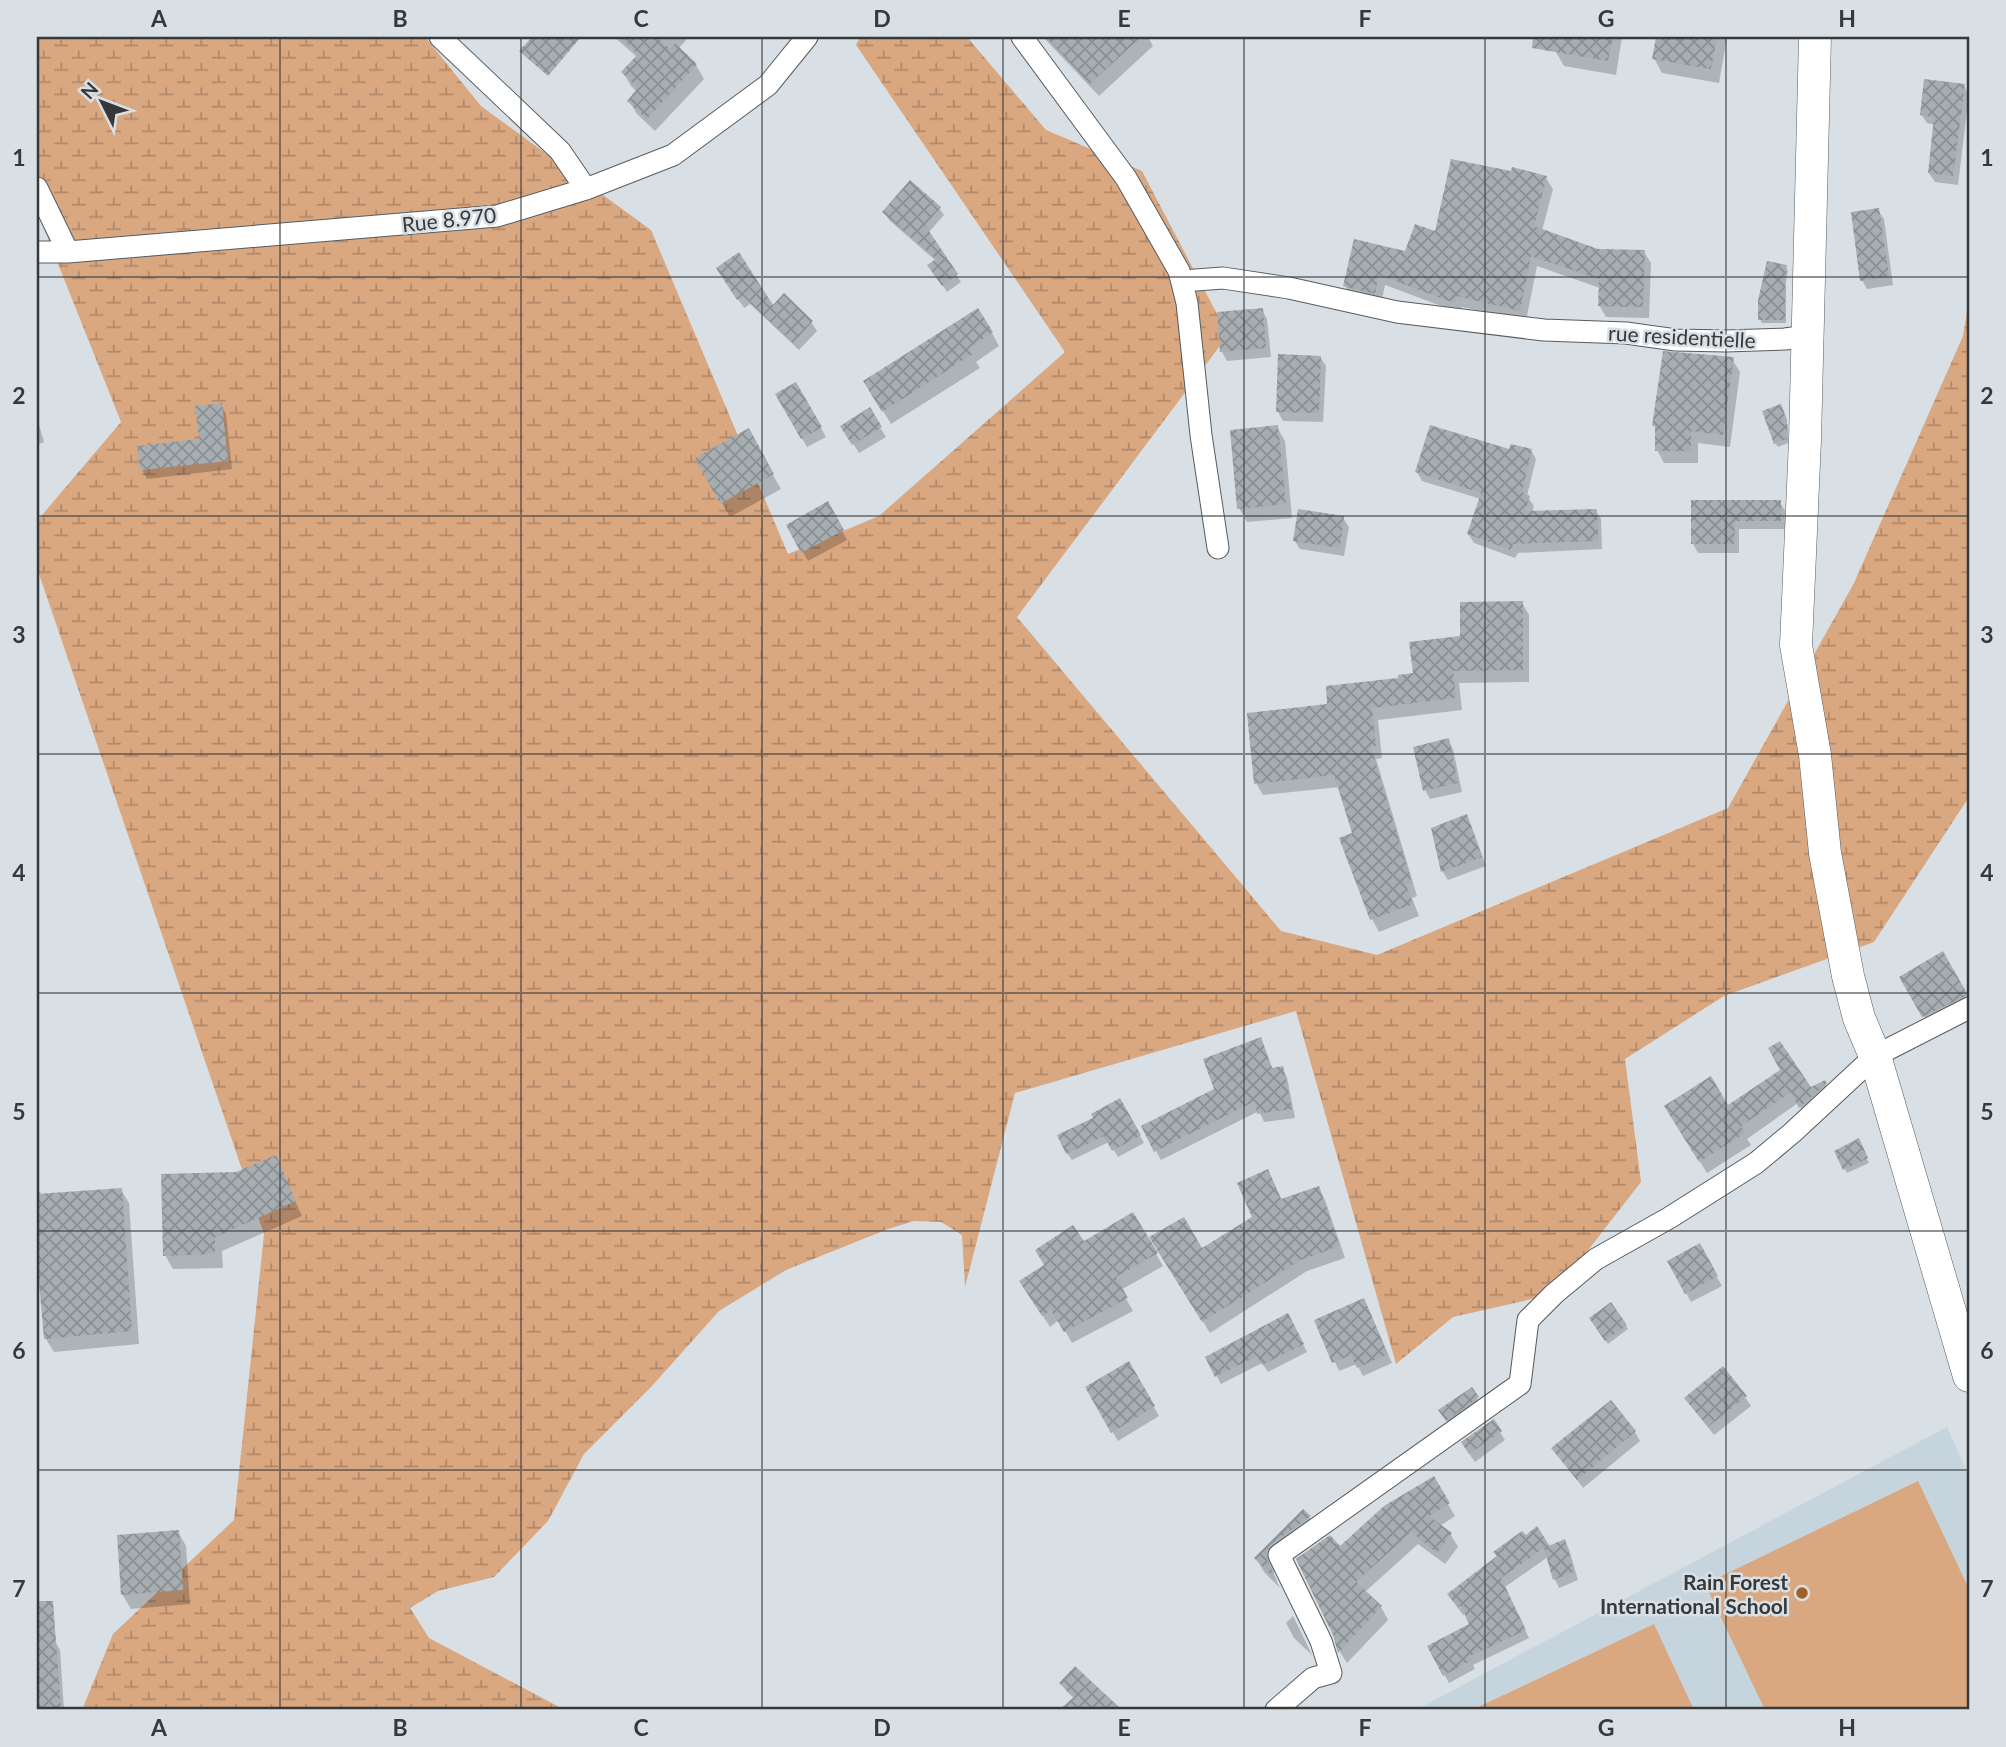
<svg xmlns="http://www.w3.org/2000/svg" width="2006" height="1747" viewBox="0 0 2006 1747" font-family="Lato,sans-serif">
<defs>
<pattern id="wetland-marsh" width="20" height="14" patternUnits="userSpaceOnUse" patternTransform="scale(1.75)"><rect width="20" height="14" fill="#d9a780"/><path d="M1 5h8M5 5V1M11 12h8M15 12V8" fill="none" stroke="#b1896a"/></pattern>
<pattern id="building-cross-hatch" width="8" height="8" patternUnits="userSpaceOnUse" patternTransform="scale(1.75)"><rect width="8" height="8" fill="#a7aeb2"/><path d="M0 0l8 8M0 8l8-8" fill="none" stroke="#898f92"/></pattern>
</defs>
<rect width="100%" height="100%" fill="#d9e0e5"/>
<path fill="#c6d4dd" d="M1947,1427L1969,1476V1710H1416Z"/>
<path fill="url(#wetland-marsh)" d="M37,37H425L481,106L651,230L788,554L879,516L1065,352L856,45L860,37H967L1046,130L1142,171L1228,335L1017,617L1281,931L1377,955L1728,808L1854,583L1963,336L1969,300V797L1874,942L1724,996L1625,1059L1641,1182L1554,1294L1453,1317L1396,1364L1296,1011L1015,1093L965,1287L962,1235L941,1222L914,1221L888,1229L786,1270L719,1311L652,1386L584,1454L548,1521L494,1577L438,1591L410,1608L429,1638L565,1710H82L113,1634L234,1520L264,1234L37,568V521L121,422L37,211Z"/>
<path fill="#d9a780" d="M1918,1481L1969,1589V1710H1765L1705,1584Z
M1654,1624L1694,1710H1472Z"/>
<path fill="#0003" d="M614,37H689L678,49L696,65L704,79L655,131L637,114L629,101L637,92L631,86L623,72L637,57Z
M1043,37H1148L1153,46L1099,96Z
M1558,37H1622L1616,75L1564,66L1556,52Z
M1658,37H1727L1719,83L1662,73L1654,58Z
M1963,85L1969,94L1958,185L1935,182L1929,173L1935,125L1927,123L1921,114Z
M1546,178L1553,189L1542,231L1597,251L1644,252L1651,263L1649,318L1606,317L1599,305L1600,288L1537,266L1526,321L1462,307L1460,313L1385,285L1381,304L1352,297L1345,286L1406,253L1436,234Z
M939,208L944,215L928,233L961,282L947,292L934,273L936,261L889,220L884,212Z
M1878,210L1884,219L1893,285L1867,289L1862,280Z
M1786,267L1788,271L1786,281V323H1762L1760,319Z
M723,277L773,308L811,322L817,331L799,350L750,304L744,308Z
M1262,310L1267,319L1271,357L1227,361L1222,352Z
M992,333L999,346L976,362L980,368L891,424L865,381Z
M1320,357L1326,366L1323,422L1283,421L1278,412Z
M1732,359L1740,372L1730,447L1698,443V463H1664L1657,450V430L1654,425Z
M796,384L826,437L807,447L777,395Z
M221,405L226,414L232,469L147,479L142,470L201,441Z
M869,410L886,437L859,453L842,426Z
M1783,410L1788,426V443L1778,447L1775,443Z
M37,418L44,442L37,445Z
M1277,427L1285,441L1292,518L1247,522L1239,508Z
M748,431L781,489L730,517L697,459Z
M1531,450L1536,459L1527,496L1534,506L1532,513L1596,511L1601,519L1602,549L1518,553L1515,558L1474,543L1468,534L1481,499L1422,481L1417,472Z
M1693,502H1780L1785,511V529H1739V553H1698L1693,544Z
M828,504L847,540L808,561L788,525Z
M1343,518L1349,527L1344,556L1300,549L1294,540Z
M1522,603L1529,615V682L1459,683L1462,710L1378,720L1382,758L1376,759L1417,896L1412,898L1419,916L1379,932L1372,919L1341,839L1354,834L1340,787L1263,795L1256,783L1329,705L1415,675L1462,638Z
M1448,740L1453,749L1462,792L1430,799L1425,790Z
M1471,825L1486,866L1448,880L1443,872L1433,829Z
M1942,954L1969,1000L1929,1025L1902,977Z
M1261,1039L1273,1070L1282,1068L1287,1077L1295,1118L1264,1122L1259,1111L1161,1160L1143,1127L1216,1090Z
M1782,1070L1811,1089L1824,1082L1832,1096L1807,1119L1798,1103L1747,1139L1751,1145L1707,1173L1666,1106L1728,1108Z
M1120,1100L1144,1143L1118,1157L1109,1142L1072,1160L1067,1153L1096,1118Z
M1858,1141L1869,1163L1847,1173L1837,1152Z
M275,1157L302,1216L222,1251L223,1268L173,1269L165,1255L237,1174Z
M1268,1171L1282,1200L1318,1188L1325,1200L1345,1258L1307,1271L1210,1333L1158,1249L1202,1251L1255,1217Z
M121,1190L129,1203L139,1344L54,1352L46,1339L39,1263H37V1192H40L42,1196Z
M1133,1214L1163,1266L1121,1290L1133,1311L1072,1343L1059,1320L1050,1327L1028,1293L1046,1265Z
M1699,1246L1722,1286L1691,1302L1669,1262Z
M1364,1300L1392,1363L1363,1376L1357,1364L1339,1371L1316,1321Z
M1593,1322L1626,1326L1628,1329L1608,1344Z
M1292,1323L1307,1352L1268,1372L1262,1363L1221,1384L1207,1358Z
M1129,1363L1159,1416L1118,1441L1087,1388Z
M1745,1397L1751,1406L1714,1435L1686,1399Z
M1477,1398L1482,1407L1452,1428L1446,1419Z
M1500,1432L1505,1440L1475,1462L1468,1452Z
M1635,1432L1640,1441L1583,1488L1554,1449Z
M1433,1479L1455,1516L1440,1526L1451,1535L1458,1547L1445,1564L1418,1544L1365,1592L1381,1607L1388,1620L1347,1663L1340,1652L1334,1635L1340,1548Z
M1303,1511L1309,1517L1317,1531L1274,1564V1576L1280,1588L1264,1572L1256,1558Z
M1537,1529L1548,1548L1565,1541L1569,1549L1578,1580L1559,1588L1555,1580L1548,1557L1505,1587L1529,1638L1473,1665L1475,1669L1449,1683L1429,1647L1471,1624L1466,1613L1463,1615L1458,1608L1479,1599L1525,1537Z
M178,1532L186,1546L190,1604L131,1609L122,1594Z
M1293,1616L1300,1630L1312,1655L1294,1638L1286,1623Z
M55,1641L60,1650L64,1710H37V1642Z
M1075,1669L1119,1710H1062L1075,1699L1066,1691L1062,1684Z"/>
<path fill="url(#building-cross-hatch)" d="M532,37H581L548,76L519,51Z
M619,37H656L670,49L675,43L697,64L647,119L627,101L638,88L621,72L638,54Z
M1046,37H1141L1090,84Z
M1533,37H1613L1608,61L1532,48Z
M1656,37H1717L1711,69L1652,59Z
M1924,79L1965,84L1953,176L1928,173L1934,117L1920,115Z
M1451,159L1511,171L1512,167L1547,176L1534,226L1598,249L1645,250L1643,307L1598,306L1599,279L1531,256L1520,311L1456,296L1454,303L1379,275L1375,294L1343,286L1354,239L1405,251L1415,224L1435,231Z
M910,180L941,207L925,225L958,274L942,286L927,265L936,259L882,212Z
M1879,208L1889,276L1860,281L1851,212Z
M739,252L773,305L784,293L813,321L793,343L743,296L737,300L716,268Z
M1767,261L1787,265L1785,276V320H1758V300Z
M978,308L993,332L969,348L973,354L882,412L863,381Z
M1263,308L1266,348L1220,352L1217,312Z
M1663,351L1734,357L1723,435L1691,431V451H1655V426H1652Z
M1278,354L1321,356L1319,413L1276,412Z
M796,382L822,427L801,439L775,394Z
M222,403L228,461L140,470L137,446L199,439L195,406Z
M1781,404L1787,420V439L1774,444L1762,411Z
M870,407L882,427L852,445L840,426Z
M1278,425L1286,504L1237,509L1230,430Z
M1430,425L1509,449L1511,444L1532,449L1522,492L1530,496L1525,511L1597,509L1598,541L1513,544L1511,550L1467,534L1481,493L1415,472Z
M749,428L774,474L720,504L695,458Z
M1691,500H1781V521H1735L1734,544H1691Z
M828,501L844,530L801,553L786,525Z
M1298,509L1344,516L1340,548L1293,541Z
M1523,601V670L1453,671L1456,698L1372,708L1376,746L1371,747L1412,883L1406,885L1413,904L1370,920L1339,838L1352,833L1334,775L1254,784L1247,713L1327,704L1326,686L1398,678V675L1413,673L1409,642L1460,636V602Z
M1449,738L1458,783L1423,791L1413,747Z
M1467,814L1482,857L1441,872L1431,828Z
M1943,951L1968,995L1922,1017L1899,977Z
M1261,1037L1272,1068L1283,1066L1292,1109L1257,1114L1255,1101L1154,1152L1141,1126L1214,1089L1203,1059Z
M1780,1041L1811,1087L1825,1080L1827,1083L1799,1108L1791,1092L1741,1126L1745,1133L1699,1162L1664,1106L1711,1076L1728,1105L1780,1070L1768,1048Z
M1120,1098L1141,1135L1112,1151L1104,1136L1066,1154L1057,1135L1093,1118L1091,1114Z
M1859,1138L1868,1158L1843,1170L1834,1151Z
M276,1155L296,1201L215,1237V1254L163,1256L161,1174L236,1172Z
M1268,1169L1281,1199L1319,1186L1340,1246L1301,1260L1202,1322L1149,1237L1184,1217L1202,1248L1252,1217L1237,1183Z
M122,1188L132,1331L44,1339L37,1259V1194Z
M1133,1212L1158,1253L1116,1277L1128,1298L1064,1332L1051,1310L1042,1316L1019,1281L1044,1265L1035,1250L1073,1225L1084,1241Z
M1700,1243L1718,1276L1685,1294L1667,1261Z
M1364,1298L1388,1354L1357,1368L1351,1355L1332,1363L1314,1320Z
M1611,1302L1627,1325L1605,1341L1589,1318Z
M1288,1313L1304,1344L1262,1365L1257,1356L1215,1377L1205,1357Z
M1129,1361L1155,1406L1111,1433L1085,1387Z
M1723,1366L1747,1396L1708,1427L1684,1398Z
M1472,1387L1479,1397L1446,1421L1438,1410Z
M1611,1400L1636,1431L1577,1480L1551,1448Z
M1494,1419L1502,1431L1469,1454L1461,1442Z
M1434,1476L1450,1503L1429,1516L1452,1533L1437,1553L1411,1532L1356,1582L1382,1606L1338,1653L1333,1635L1296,1559L1330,1535L1340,1546L1384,1506Z
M1303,1509L1311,1516L1271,1544L1267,1549V1560L1277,1581L1254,1558Z
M1537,1526L1549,1545L1546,1547L1565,1539L1574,1572L1553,1580L1544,1548L1501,1578L1526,1630L1470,1656L1472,1660L1443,1676L1427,1646L1469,1624L1461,1606L1458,1608L1447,1594L1497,1556L1493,1552L1522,1531L1526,1535Z
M179,1530L183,1590L121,1595L117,1535Z
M37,1601H53L61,1710H37Z
M1075,1666L1122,1710H1059L1074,1697L1059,1683Z"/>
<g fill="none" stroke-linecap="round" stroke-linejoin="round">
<g stroke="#565c60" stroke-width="23">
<path id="street" d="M440,37L560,151L586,189
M1022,37L1126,178L1179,271L1187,303L1201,435L1218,548
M37,188L68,252
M37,252H68L497,216L586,189L673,155L768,85L807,37
M1182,281L1223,278L1289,288L1397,312L1544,330L1626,333L1676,340L1726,341L1785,339L1808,336
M1276,1710L1313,1678L1331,1673L1321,1641L1279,1555L1520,1384L1528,1320L1554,1294L1596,1259L1669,1218L1756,1163L1792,1133L1875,1056L1969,1008"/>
</g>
<g stroke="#565c60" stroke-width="33">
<path id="secondary" d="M1815,37L1805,440L1796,645L1815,755L1825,853L1848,976L1859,1018L1875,1056L1969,1376"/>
</g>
<use href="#street" stroke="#fff" stroke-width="21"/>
<use href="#secondary" stroke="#fff" stroke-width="32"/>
</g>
<path fill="none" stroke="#36383a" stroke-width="2" stroke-opacity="0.55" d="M280,37V1710M521,37V1710M762,37V1710M1003,37V1710M1244,37V1710M1485,37V1710M1726,37V1710M37,277H1969M37,516H1969M37,754H1969M37,993H1969M37,1231H1969M37,1470H1969"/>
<circle fill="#a06128" stroke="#d9e0e5" stroke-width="2.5" cx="1802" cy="1593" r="7"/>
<g text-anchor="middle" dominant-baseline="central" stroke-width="5" stroke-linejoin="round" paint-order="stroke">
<g font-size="21" fill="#36383a" stroke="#d9e0e5">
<text transform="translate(449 219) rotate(-6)">Rue 8.970</text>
<text transform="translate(1682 336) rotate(3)">rue residentielle</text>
</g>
<g font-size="21" font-weight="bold" fill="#36383a" stroke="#d9e0e5" text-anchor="end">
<text x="1788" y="1581">Rain Forest<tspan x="1788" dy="24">International School</tspan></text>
</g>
</g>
<rect width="2006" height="1747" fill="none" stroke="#d9e0e5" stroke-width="77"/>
<g transform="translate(102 102) rotate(312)" stroke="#d9e0e5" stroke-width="5" paint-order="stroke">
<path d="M0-5L12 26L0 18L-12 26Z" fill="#36383a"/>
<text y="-10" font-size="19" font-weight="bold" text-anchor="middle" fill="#36383a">N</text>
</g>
<rect x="38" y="38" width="1930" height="1670" fill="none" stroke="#36383a" stroke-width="2.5"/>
<g font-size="23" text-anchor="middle" font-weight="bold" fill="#36383a">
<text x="159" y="27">A</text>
<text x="400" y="27">B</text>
<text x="641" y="27">C</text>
<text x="882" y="27">D</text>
<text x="1124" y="27">E</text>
<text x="1365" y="27">F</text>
<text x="1606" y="27">G</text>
<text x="1847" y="27">H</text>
<text x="19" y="166">1</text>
<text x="1987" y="166">1</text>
<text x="19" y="404">2</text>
<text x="1987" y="404">2</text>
<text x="19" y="643">3</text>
<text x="1987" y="643">3</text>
<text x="19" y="881">4</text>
<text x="1987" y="881">4</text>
<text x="19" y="1120">5</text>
<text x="1987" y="1120">5</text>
<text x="19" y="1359">6</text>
<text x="1987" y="1359">6</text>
<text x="19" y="1597">7</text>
<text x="1987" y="1597">7</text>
<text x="159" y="1736">A</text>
<text x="400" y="1736">B</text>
<text x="641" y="1736">C</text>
<text x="882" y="1736">D</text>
<text x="1124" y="1736">E</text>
<text x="1365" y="1736">F</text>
<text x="1606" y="1736">G</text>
<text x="1847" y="1736">H</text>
</g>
</svg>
